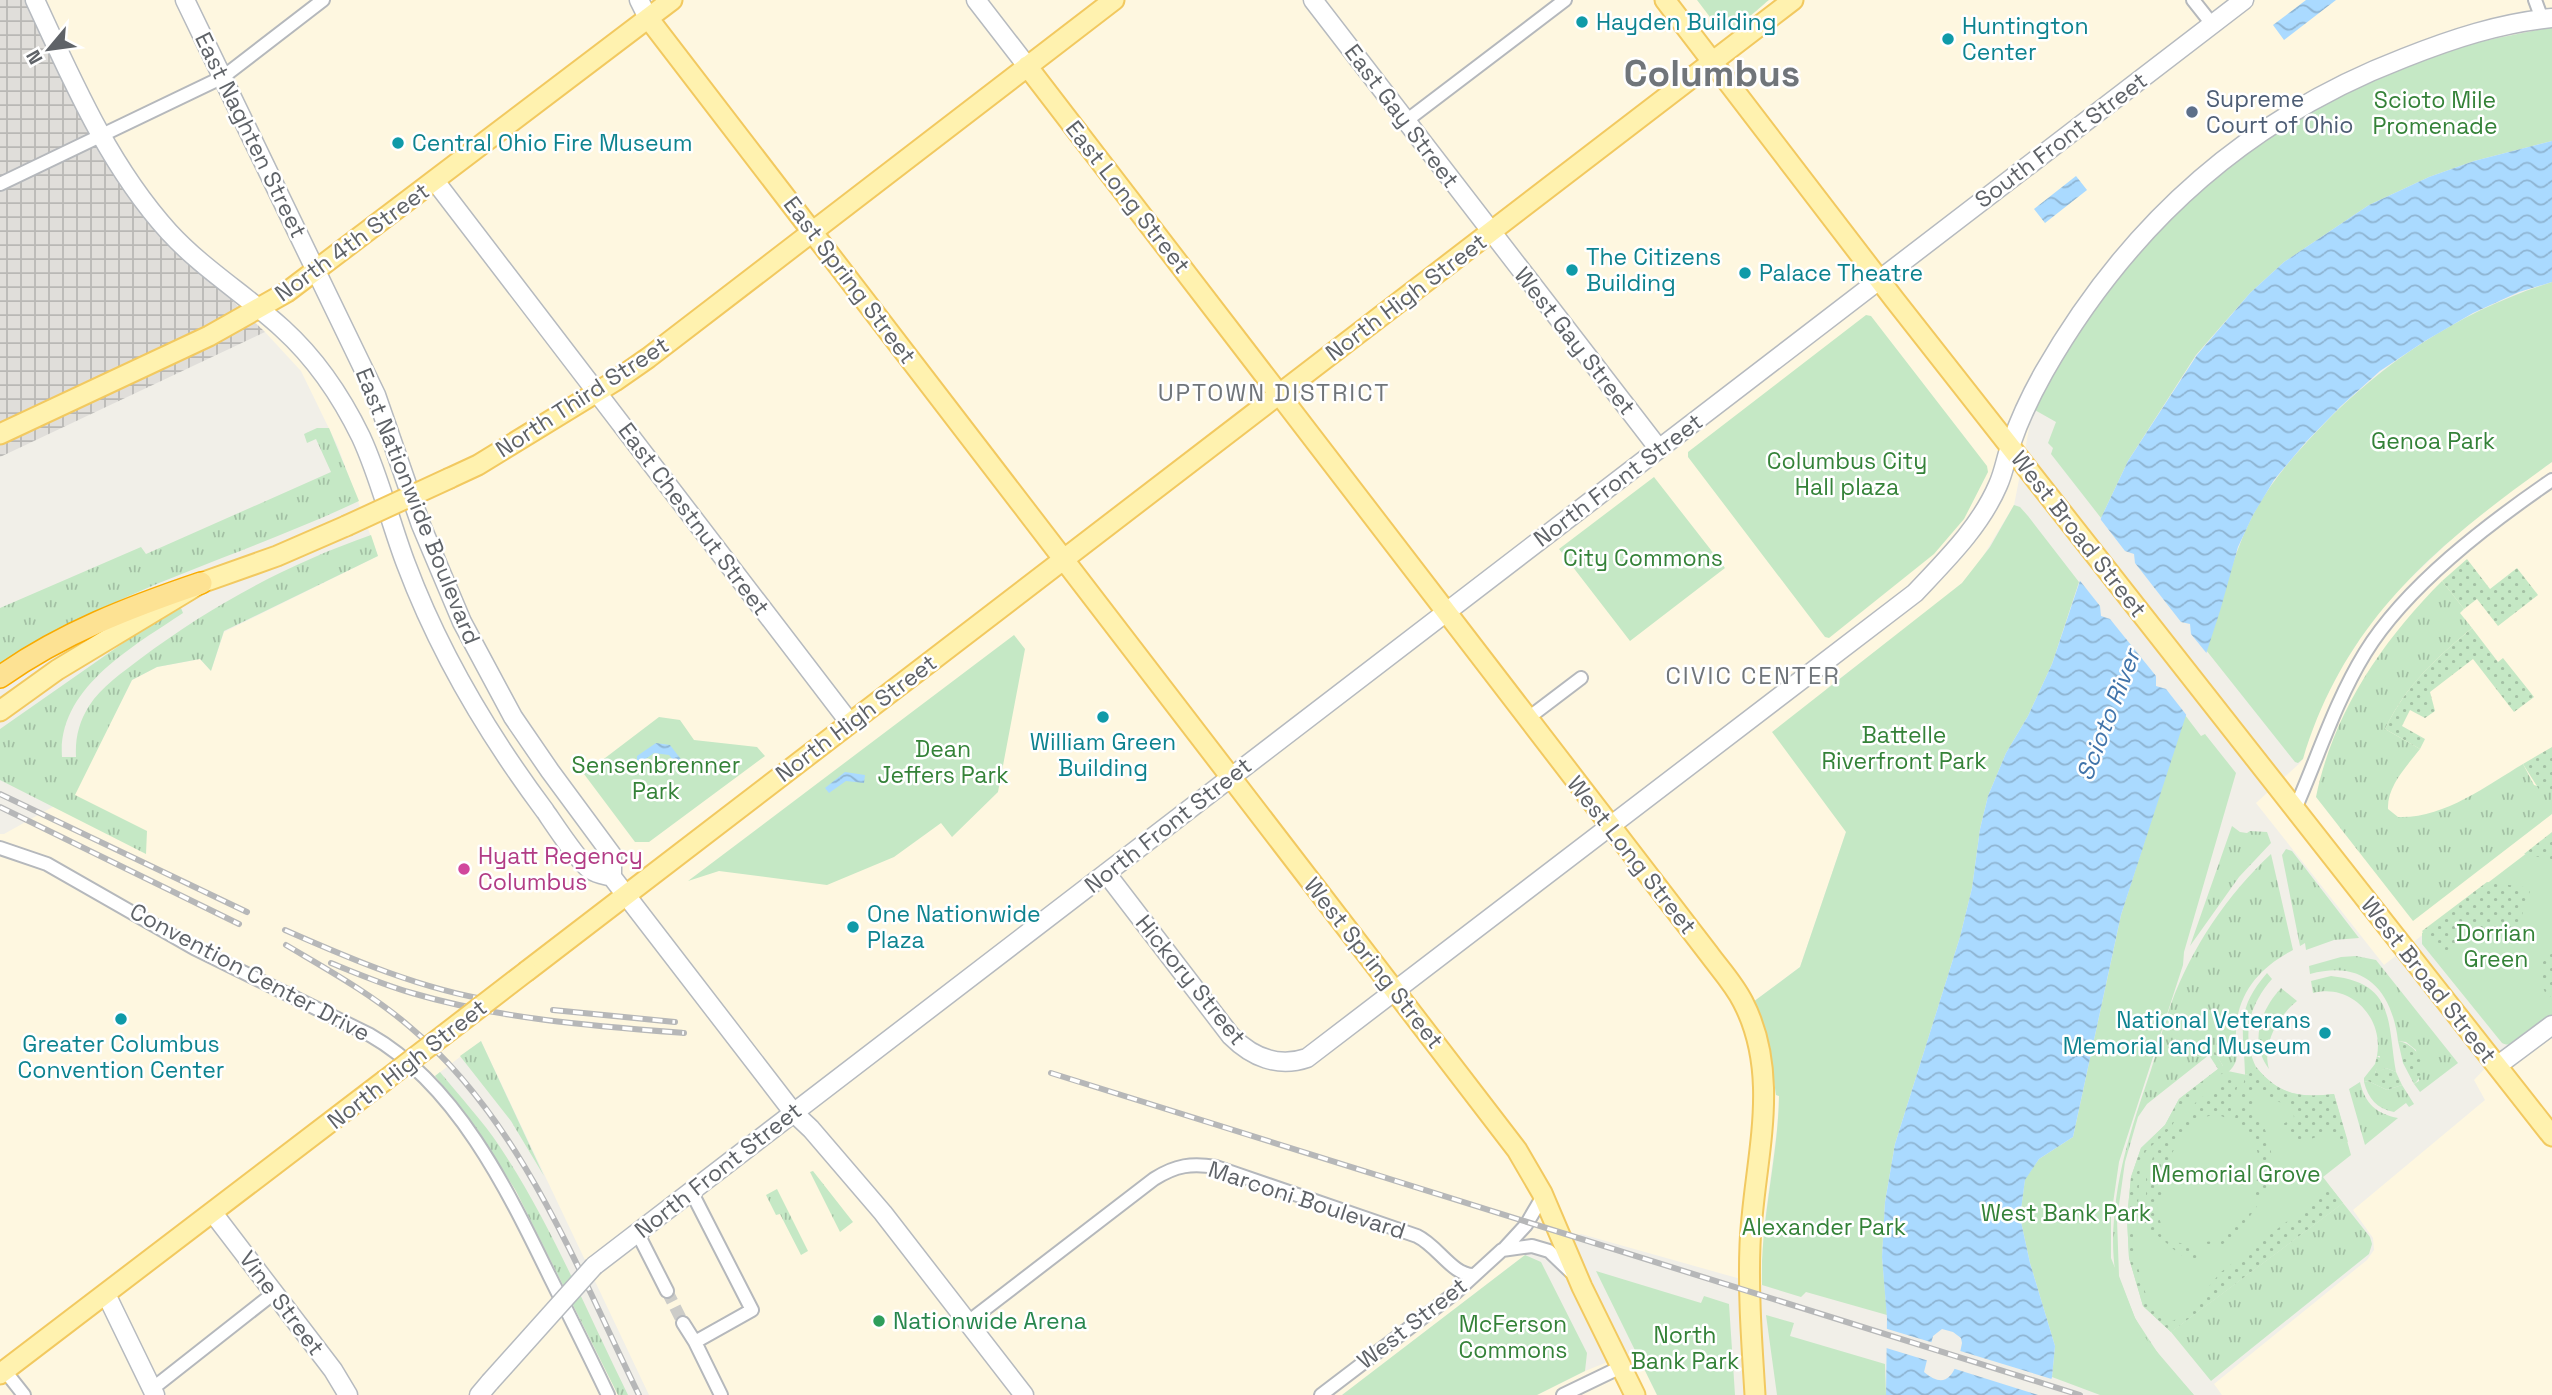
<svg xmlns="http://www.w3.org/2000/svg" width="2552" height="1395" viewBox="0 0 2552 1395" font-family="'Space Grotesk',sans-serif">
<defs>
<pattern id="industrial-grid" width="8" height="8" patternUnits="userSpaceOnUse" patternTransform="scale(1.75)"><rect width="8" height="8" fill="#e0deda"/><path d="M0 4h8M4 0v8" fill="none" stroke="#b9b8b5"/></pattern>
<pattern id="grass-tufts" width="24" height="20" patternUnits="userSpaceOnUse" patternTransform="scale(1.75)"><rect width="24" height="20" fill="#c5e8c5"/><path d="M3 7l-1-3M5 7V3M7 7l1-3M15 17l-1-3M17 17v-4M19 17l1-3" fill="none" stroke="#a3c0a4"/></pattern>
<pattern id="garden-dots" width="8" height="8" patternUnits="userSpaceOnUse" patternTransform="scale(1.75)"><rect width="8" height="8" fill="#c5e8c5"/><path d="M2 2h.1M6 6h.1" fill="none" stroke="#a3c0a4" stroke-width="1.8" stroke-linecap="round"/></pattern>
<pattern id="water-waves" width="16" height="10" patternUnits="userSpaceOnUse" patternTransform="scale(1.75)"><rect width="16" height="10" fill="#aadaff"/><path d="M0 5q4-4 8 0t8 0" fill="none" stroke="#8eb4d2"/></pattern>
</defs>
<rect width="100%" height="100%" fill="#f1efe8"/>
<path fill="#fef7e0" d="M34,0H2552V27L2454,47L2033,409L2014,505L1979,563L1962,583L1936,605L1826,689L1846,832L1800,967L1753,1002L1769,1046L1776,1095L1779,1096L1777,1129L1764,1224L1762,1285L1581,1234L1525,1255L1342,1395H649L481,1041L435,1076L477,1129L516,1191L618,1395H0V834H4L74,795L132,680L157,667L200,659L211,671L224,632L378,556L338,447L301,371L265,332L174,245Z
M2552,462V834L2384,965L2256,803L2301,762L2318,712L2343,665L2373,619L2396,592L2452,539L2493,504Z
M2552,1016V1395H2222L2214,1384L2367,1260L2374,1250L2373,1238L2353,1210L2485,1100L2474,1080L2506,1046L2515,1045Z
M1635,1351L1657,1395H1537L1585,1371Z"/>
<path fill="url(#industrial-grid)" d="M0,0H34L174,245L265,332L0,457Z"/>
<path fill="url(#grass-tufts)" d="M317,428H329L359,501C238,558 113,589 0,665V608L141,547L146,554L331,472L316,439L307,443L304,434Z
M371,535L378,556L224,631L211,671L200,659L157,667L132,680L75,795L147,831L146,854L0,780V729L136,634L181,608L183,613C134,646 57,688 62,757H76C75,738 79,722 89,706C101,687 123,672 140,659C210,606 288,564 371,535Z
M2442,581L2464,609L2460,613L2472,628C2435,659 2406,685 2385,729L2420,749C2407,766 2387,786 2388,809L2398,817C2443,819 2486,786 2523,764L2534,785L2552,791V814L2413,921L2316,797C2333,713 2382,641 2442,581Z
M2232,826L2240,832L2247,833L2250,831L2267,832L2271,843L2239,877L2190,946Z
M2286,849L2292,851L2359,938L2334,940L2306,950L2305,943L2300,946L2282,855Z
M2271,854L2293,950C2258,968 2235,996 2236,1037C2236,1048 2240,1058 2232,1068C2227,1075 2217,1079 2209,1084L2223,1066L2214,1051L2147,1104L2138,1117L2125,1162L2117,1219L2119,1276L2135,1318L2163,1361L2194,1395L2128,1341C2122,1308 2113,1275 2113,1241C2114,1178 2131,1129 2151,1070C2158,1048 2163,1026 2171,1004C2192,947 2227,895 2271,854Z
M2356,956L2376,960L2458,1063L2420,1092L2414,1084L2419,1081L2416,1050L2406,1042L2398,1041C2392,990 2364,959 2310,974L2309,966L2341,957Z
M2267,973L2272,979C2249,1005 2241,1036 2256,1067L2248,1075L2245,1074C2244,1029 2234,1011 2267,973Z
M2331,976C2396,983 2387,1023 2396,1072L2386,1068L2375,1074L2380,1056H2377C2384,1018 2351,983 2313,993L2311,981Z
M2281,988L2297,1001C2277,1017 2262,1045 2269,1069C2249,1043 2260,1011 2281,988Z
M481,1041L544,1176L511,1121L460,1056Z
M440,1072C460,1097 483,1121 500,1147C551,1224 587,1312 628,1395H618L516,1191L477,1129L435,1076Z
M2368,1081L2387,1090L2402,1085L2414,1104L2409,1107L2406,1103L2394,1112C2377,1109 2368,1098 2364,1082Z
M2360,1082C2365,1104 2377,1114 2398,1118L2365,1145L2349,1089Z
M813,1171L853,1222L840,1232L810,1172Z
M777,1189L808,1251L801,1255L780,1214L776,1215L766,1195Z
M2343,1203L2370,1237L2372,1244L2369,1254L2211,1381L2171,1332Z"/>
<path fill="#c5e8c5" d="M1697,0H1769C1756,10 1736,33 1719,29Z
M2552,27V141L2474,161L2429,177L2369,205L2284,262L2250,293L2196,355L2128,461L2101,518L2051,454L2053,448L2048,443L2056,422L2033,409L2052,371L2088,312L2171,214L2270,133L2357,84L2454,47Z
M2552,282V462C2438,544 2345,619 2303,759L2298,763L2295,762L2206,650C2222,605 2231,557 2253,515C2271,481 2295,454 2321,427C2385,360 2463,310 2552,282Z
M1866,315L1871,316L1987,466L1988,472L1964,519L1934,554L1829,638L1825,637L1688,457V452Z
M1654,477L1725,568L1630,641L1559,549Z
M2014,505L2020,507L2028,516L2079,582L2052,664L2028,716L2006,753L1988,796L1980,829L1972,888L1960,937L1895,1144L1885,1202L1882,1257L1887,1315L1806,1292L1801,1297L1762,1285C1760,1221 1778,1159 1779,1096L1776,1095L1769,1046L1753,1002L1800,967L1846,832L1772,732L1962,583L1990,547Z
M1014,635L1025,649L998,792L952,837L941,823L894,857L827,885L719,871L688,881Z
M2185,715L2201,736L2205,734L2236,773L2184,952L2183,965L2119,1162L2111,1217V1258L2135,1318L2147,1340L2194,1395H2100L2052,1377L2055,1346L2030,1263L2020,1217L2025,1179L2039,1159L2073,1137L2121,915Z
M659,717L680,720L694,740L757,747L765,756L649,842H635L584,774Z
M2552,834V1016C2539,1025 2518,1051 2502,1043L2422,944V933Z
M2256,1067C2279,1096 2300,1098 2334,1094L2351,1155L2323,1177L2343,1203L2171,1332L2143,1306L2129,1258L2127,1218L2131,1177L2141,1148L2165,1125L2179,1099L2218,1069L2247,1075Z
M1525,1255L1541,1262L1587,1353L1585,1371L1537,1395H1342Z
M1596,1271L1701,1303L1704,1296L1729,1304L1735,1395H1657Z
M1766,1315L1794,1323L1790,1336L1885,1364L1886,1395H1777Z"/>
<path fill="url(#garden-dots)" d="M2467,559L2490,589L2517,568L2538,595L2498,626L2477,599L2464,609L2442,581Z
M2472,628L2498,662L2503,658L2534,697L2514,712L2473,659L2430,692L2435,711L2425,718L2410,710L2402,726L2425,739L2420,749L2385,729C2407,684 2434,660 2472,628Z
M2552,747V791H2540L2523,764Z
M2552,832V860L2524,854Z
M2487,882L2531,888L2519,924L2439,953L2422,931Z
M2552,946V995L2549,998C2535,980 2540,963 2552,946Z
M2398,1041C2418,1044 2432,1070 2414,1084L2403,1063Z
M2214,1050L2223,1066V1073L2197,1091L2185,1103L2170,1129L2146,1151L2140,1164L2138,1206L2133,1228L2134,1254L2149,1305L2166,1319L2173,1321L2204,1299L2210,1285L2221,1272L2331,1188L2343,1203L2171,1332L2143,1306L2129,1258L2127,1218L2131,1177L2141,1148L2165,1125L2179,1099L2218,1069L2209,1055Z
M2377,1056L2381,1059L2375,1073L2386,1068L2396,1072L2402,1085L2387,1090L2368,1081L2364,1082V1078L2375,1064Z
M2256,1067C2279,1095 2300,1098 2334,1094L2348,1142L2323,1134L2297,1145L2283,1124L2294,1118L2293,1110L2255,1088C2247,1109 2267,1125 2270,1144C2276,1178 2262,1204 2240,1228C2236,1233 2231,1241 2225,1243C2219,1246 2209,1246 2203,1246L2200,1242L2219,1241L2225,1238L2232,1227L2239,1224L2247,1215L2256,1199V1182L2261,1169L2260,1160L2252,1135L2234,1121L2243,1089L2245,1074L2248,1075Z
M2229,1079L2235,1080L2238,1084L2229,1117L2227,1119C2202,1101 2171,1149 2165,1169C2162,1177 2164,1188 2163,1197C2157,1203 2157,1209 2159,1218C2169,1252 2196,1240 2201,1256C2185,1266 2171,1245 2158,1236C2153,1233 2148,1231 2142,1229L2146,1206V1175L2155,1152L2171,1136L2196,1102L2214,1088Z"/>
<path fill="url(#water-waves)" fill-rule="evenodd" d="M2306,0H2336L2284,40L2273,25Z
M2552,141V282L2519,292L2473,313L2425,341L2380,371L2341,406L2305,443L2274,480L2253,515L2238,547L2220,611L2121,915L2073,1137L2039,1159L2025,1180L2020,1217L2030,1263L2055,1346L2052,1377L2046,1395H1886L1887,1318L1882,1257L1885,1202L1895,1144L1960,937L1972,888L1980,829L1988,796L2006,753L2028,716L2052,664L2101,518L2128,461L2197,355L2250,293L2284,262L2369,205L2429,177L2474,161ZM1942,1329L1953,1332L1961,1338L1962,1343C1958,1364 1951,1395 1924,1372L1933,1336Z
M2076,176L2087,190L2045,223L2034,209Z
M656,743L670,745L683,762L678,766L669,755L654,753L644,760H637V756Z
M845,772L865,775L864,783L846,781L829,793L825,788Z"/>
<path fill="#f1efe8" d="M2098,516L2125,551L2134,554L2135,563L2181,622L2190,624L2191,634L2208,655L2188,717L2166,689L2156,686V676L2110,619L2101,616L2100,606L2077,577Z
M1884,1328L1934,1343L1929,1361L1883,1347Z
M1957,1350L2055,1380L2050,1395H2038L1952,1368Z"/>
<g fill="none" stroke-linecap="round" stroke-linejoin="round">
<path stroke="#ccccc8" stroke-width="12" stroke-dasharray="12 6" stroke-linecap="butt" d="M667,1291L683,1323"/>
<g stroke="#b5b8bc" stroke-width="16">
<path id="street" d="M2193,0L2212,24
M2535,0L2542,19
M1406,121L1565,0
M0,184L223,77L323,0
M1527,719L1581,678
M2295,809C2318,757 2335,702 2365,653C2406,586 2488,524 2552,480
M0,848L47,864L194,948L370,1035C456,1084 507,1189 549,1275C569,1315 589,1355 608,1395
M691,1191L752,1310L695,1342
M637,1232L667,1291
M1503,1250L1526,1225L1543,1196
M968,1322L1154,1179C1176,1165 1192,1163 1216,1167L1417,1236C1438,1246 1453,1276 1474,1275
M683,1323L695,1342L721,1395
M5,1371L24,1395
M152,1389L274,1293
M1321,1395L1455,1293L1502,1250L1532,1246L1549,1251L1571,1272
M1563,1395L1621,1367"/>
</g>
<g stroke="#b6babf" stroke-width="21">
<path id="secondary" d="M35,0C72,80 109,166 169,232C203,269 246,295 283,329C316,359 342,398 361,437C380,478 390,522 406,564C439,652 489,736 545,811C554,824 580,864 591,870C597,874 605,875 612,877L793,1112L811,1129L883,1213L1024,1395
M185,0L376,395L421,525L462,622L513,717L550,771L612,855V877
M639,0L648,18
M976,0L1027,66
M1313,0L1659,449
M435,181L850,723
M1106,873L1231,1036C1252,1057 1278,1068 1307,1058L1915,593C1946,560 1980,527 1998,485C2004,472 2006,457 2011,444C2020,418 2031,395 2044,372C2128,225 2245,119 2404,58C2452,39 2500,23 2552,18
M2497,1066L2552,1025
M213,1213L333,1370L348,1395
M594,1266L2244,0
M106,1294L155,1395
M479,1395L490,1382"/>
</g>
<g stroke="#f2c960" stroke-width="23">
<path id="primary" d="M1665,0L1894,299L2552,1136
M648,18L1517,1150L1542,1193L1582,1287L1635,1395
M1027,66L1709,954C1720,969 1734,984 1743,1002C1783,1079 1753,1164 1750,1245C1748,1295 1752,1345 1755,1395
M0,434L209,336L287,292L672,0
M450,478L478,465L615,381L648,358L1114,0
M0,711L57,670L201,583L277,556L346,526
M527,971L1793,0
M0,1374L384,1081"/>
</g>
<g stroke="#f9ab00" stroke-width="24">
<path id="highway" d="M0,677C62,633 130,607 201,583"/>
</g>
<use href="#street" stroke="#fff" stroke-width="12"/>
<use href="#secondary" stroke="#fff" stroke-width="18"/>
<use href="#primary" stroke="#fff2af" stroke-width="19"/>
<use href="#highway" stroke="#fde293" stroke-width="21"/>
<g stroke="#b6b7b8" stroke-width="6">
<path id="rail" d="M0,794L247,912
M0,807L239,924
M285,930C353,960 421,989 494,1001
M286,945C328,970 372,994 410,1027C521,1120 577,1268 639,1395
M331,963C358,974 384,985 412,993C500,1019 593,1026 684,1033
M553,1010L675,1022
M1051,1073L2080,1395"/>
</g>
<use href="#rail" stroke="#fff" stroke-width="3.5" stroke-dasharray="10" stroke-linecap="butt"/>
<g stroke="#b6babf" stroke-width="21" stroke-linecap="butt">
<path id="secondary-bridge" d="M490,1382L594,1266"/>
</g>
<g stroke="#f2c960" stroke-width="23" stroke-linecap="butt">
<path id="primary-bridge" d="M346,526L450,478
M384,1081L527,971"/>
</g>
<use href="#secondary-bridge" stroke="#fff" stroke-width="18"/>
<use href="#primary-bridge" stroke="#fff2af" stroke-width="19"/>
</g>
<g fill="#0f9aa8" stroke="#fff" stroke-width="2.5">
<circle cx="1582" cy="22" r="7"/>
<circle cx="1948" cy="39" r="7"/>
<circle cx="398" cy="143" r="7"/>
<circle cx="1572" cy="270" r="7"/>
<circle cx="1745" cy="273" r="7"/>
<circle cx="1103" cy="717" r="7"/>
<circle cx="853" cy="927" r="7"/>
<circle cx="121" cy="1019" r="7"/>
<circle cx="2325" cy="1033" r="7"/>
</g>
<circle fill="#5c6f8a" stroke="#fff" stroke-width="2.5" cx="2192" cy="112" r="7"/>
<circle fill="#d1479c" stroke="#fff" stroke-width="2.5" cx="464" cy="869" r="7"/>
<circle fill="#2e9e5b" stroke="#fff" stroke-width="2.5" cx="879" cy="1321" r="7"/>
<g text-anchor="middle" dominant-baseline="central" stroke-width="5" stroke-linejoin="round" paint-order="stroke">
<g font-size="23" fill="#0d838f" stroke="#fff" text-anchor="start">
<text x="1596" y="22">Hayden Building</text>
<text x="1962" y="26">Huntington<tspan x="1962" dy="26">Center</tspan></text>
<text x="412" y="143">Central Ohio Fire Museum</text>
<text x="1586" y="257">The Citizens<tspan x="1586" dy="26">Building</tspan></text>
<text x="1759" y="273">Palace Theatre</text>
<text x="1103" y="742" text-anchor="middle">William Green<tspan x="1103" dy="26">Building</tspan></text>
<text x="867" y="914">One Nationwide<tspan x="867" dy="26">Plaza</tspan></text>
<text x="2311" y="1020" text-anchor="end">National Veterans<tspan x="2311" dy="26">Memorial and Museum</tspan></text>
<text x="121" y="1044" text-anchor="middle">Greater Columbus<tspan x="121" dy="26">Convention Center</tspan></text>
</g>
<g font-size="23" fill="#4e5e75" stroke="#fff" text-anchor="start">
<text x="2206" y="99">Supreme<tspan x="2206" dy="26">Court of Ohio</tspan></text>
</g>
<g font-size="23" fill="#348238" stroke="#fff">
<text x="2435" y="100">Scioto Mile<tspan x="2435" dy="26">Promenade</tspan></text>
<text x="2433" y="441">Genoa Park</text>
<text x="1847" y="461">Columbus City<tspan x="1847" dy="26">Hall plaza</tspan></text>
<text x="1643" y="558">City Commons</text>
<text x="1904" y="735">Battelle<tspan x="1904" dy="26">Riverfront Park</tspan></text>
<text x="943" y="749">Dean<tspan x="943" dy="26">Jeffers Park</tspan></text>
<text x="656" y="765">Sensenbrenner<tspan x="656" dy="26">Park</tspan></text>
<text x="2496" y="933">Dorrian<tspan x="2496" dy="26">Green</tspan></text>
<text x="2236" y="1174">Memorial Grove</text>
<text x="2066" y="1213">West Bank Park</text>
<text x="1824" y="1227">Alexander Park</text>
<text x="1513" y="1324">McFerson<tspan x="1513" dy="26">Commons</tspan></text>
<text x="1685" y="1335">North<tspan x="1685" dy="26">Bank Park</tspan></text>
</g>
<g font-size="23" fill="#5f6368" stroke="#fff">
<text transform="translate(1402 116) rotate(53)">East Gay Street</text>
<text transform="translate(251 135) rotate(64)">East Naghten Street</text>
<text transform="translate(2061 140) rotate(-37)">South Front Street</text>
<text transform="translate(1128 197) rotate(52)">East Long Street</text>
<text transform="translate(352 242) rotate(-36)">North 4th Street</text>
<text transform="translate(850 280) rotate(53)">East Spring Street</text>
<text transform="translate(1406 297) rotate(-37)">North High Street</text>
<text transform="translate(1575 341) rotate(52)">West Gay Street</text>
<text transform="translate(582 397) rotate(-33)">North Third Street</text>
<text transform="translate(1618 480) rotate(-37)">North Front Street</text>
<text transform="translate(418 506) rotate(68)">East Nationwide Boulevard</text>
<text transform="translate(694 519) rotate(53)">East Chestnut Street</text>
<text transform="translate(2079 534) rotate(52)">West Broad Street</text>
<text transform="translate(856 718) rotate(-37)">North High Street</text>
<text transform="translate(1168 825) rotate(-38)">North Front Street</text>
<text transform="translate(1632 855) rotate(52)">West Long Street</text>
<text transform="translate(1374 963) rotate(52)">West Spring Street</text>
<text transform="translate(250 972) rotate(28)">Convention Center Drive</text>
<text transform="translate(1191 980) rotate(51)">Hickory Street</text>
<text transform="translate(2429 980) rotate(52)">West Broad Street</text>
<text transform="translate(407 1064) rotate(-38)">North High Street</text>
<text transform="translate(718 1170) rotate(-38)">North Front Street</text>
<text transform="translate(1307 1200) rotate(18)">Marconi Boulevard</text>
<text transform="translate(282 1303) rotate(53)">Vine Street</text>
<text transform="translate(1412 1323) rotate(-38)">West Street</text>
</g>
<g font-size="23" fill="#b23c85" stroke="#fff" text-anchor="start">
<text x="478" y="856">Hyatt Regency<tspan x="478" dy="26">Columbus</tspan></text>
</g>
<g font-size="23" fill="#27864d" stroke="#fff" text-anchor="start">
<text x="893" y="1321">Nationwide Arena</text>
</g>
<g font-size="24" letter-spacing="2" fill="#70757a" stroke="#fff">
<text x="1274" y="392">UPTOWN DISTRICT</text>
<text x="1753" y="675">CIVIC CENTER</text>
</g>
<g font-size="24" font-style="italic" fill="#4174aa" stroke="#fff">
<text transform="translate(2108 715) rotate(-69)">Scioto River</text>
</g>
<g font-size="37" font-weight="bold" fill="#70757a" stroke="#fff">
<text x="1712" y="73">Columbus</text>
</g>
</g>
<g transform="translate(49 49) rotate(241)" stroke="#ffffff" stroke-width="5" paint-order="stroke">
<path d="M0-5L12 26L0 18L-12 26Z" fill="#5f6368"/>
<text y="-10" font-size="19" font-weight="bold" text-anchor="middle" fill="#5f6368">N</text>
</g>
</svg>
